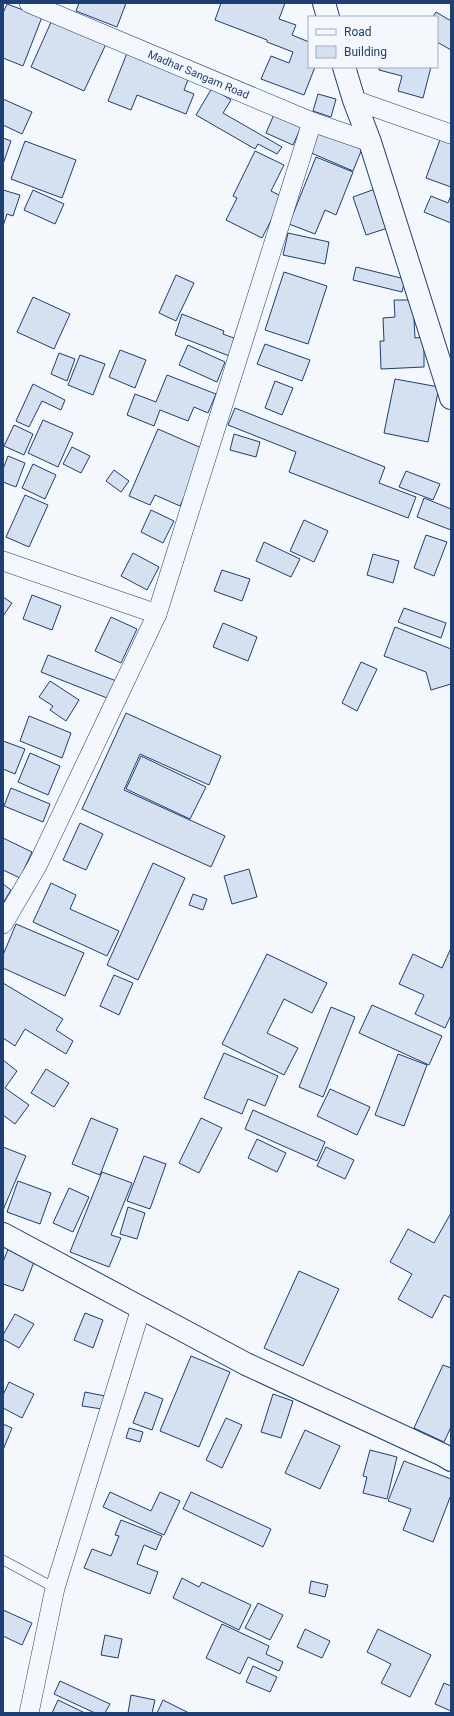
<svg xmlns="http://www.w3.org/2000/svg" width="454" height="1716" viewBox="0 0 454 1716" font-family="Roboto,sans-serif">
<rect width="100%" height="100%" fill="#f4f7fb"/>
<path fill="#d5e0f0" stroke="#1d3f73" d="M79,3H126L117,27L76,11Z
M221,3H285L279,19L296,25L292,35L309,42V67H315L304,95L261,79L271,56L289,63L293,52L267,42V40L215,20Z
M7,4L42,17L23,66L3,58V13Z
M436,12L451,21V50L437,42V17H433Z
M52,20L106,44L84,91L31,67Z
M129,48L191,72L184,90L194,94L186,114L137,95L131,110L108,101Z
M380,67H431L423,98L398,91L402,76L379,70Z
M212,88L231,100L223,113L282,147L277,154L258,144L255,149L196,115Z
M318,94L336,99L331,117L313,111Z
M3,99L32,112L22,134L3,125Z
M275,112L302,125L293,145L266,133Z
M318,130L362,149L353,171L309,152Z
M441,137L451,140V187L426,178Z
M3,138L11,141L3,164Z
M25,141L76,160L62,198L11,179Z
M255,151L284,165L271,191L283,197L262,238L226,220L237,198L233,196Z
M316,157L353,172L336,215L325,210L315,234L289,224Z
M375,189L388,228L366,235L353,197Z
M3,190L20,195L13,216L7,214L3,226Z
M33,190L64,204L55,224L24,210Z
M451,195V223L424,212L431,196L448,203Z
M288,233L329,242L325,264L283,255Z
M356,267L405,279L402,292L353,280Z
M284,272L327,286L308,344L265,330Z
M176,275L194,283L176,321L159,313Z
M33,297L70,314L54,349L17,332Z
M394,300H413L415,338L424,337V367L381,369L380,341H384L383,318L395,317Z
M182,314L224,331L223,334L239,340L232,357L175,335Z
M265,344L310,360L302,381L257,364Z
M188,345L225,362L217,382L179,365Z
M120,350L146,360L135,388L109,377Z
M59,353L75,359L67,381L51,374Z
M80,355L105,364L93,395L68,385Z
M167,375L216,394L208,413L194,407L188,421L160,410L154,426L127,415L135,394L156,402Z
M395,379L439,387L428,442L384,433Z
M275,381L293,388L282,415L265,408Z
M33,384L65,400L61,410L42,401L29,427L16,421Z
M235,408L385,467L379,483L416,497L408,518L289,472L296,452L228,425Z
M43,420L73,433L58,467L28,453Z
M14,425L33,434L24,455L4,446Z
M158,429L206,450L180,506L155,495L150,505L129,496Z
M234,434L260,442L256,457L230,450Z
M72,447L90,456L81,473L63,464Z
M8,456L25,463L16,487L3,482V469Z
M33,464L56,475L45,499L22,488Z
M114,470L129,481L121,492L106,481Z
M406,471L440,484L433,500L399,487Z
M25,495L48,505L29,547L6,537Z
M424,498L451,509V530L417,517Z
M151,510L174,521L163,543L141,532Z
M304,520L328,531L314,562L290,551Z
M426,535L447,542L434,576L414,568Z
M264,542L300,559L291,577L256,561Z
M133,553L159,567L147,590L121,576Z
M373,554L399,561L393,583L367,575Z
M222,570L250,579L242,601L214,591Z
M32,595L61,606L52,630L23,619Z
M3,597L12,603L3,616Z
M404,608L446,623L441,638L398,622Z
M111,617L137,629L121,663L95,651Z
M223,623L257,637L248,661L213,647Z
M395,627L451,649V684L431,690L426,672L384,656Z
M48,655L119,682L112,700L41,672Z
M361,662L377,669L357,711L342,703Z
M50,681L79,700L66,721L50,710L53,706L39,697Z
M126,713L221,756L209,785L140,754L124,790L225,836L211,867L82,809Z
M29,716L71,733L62,758L20,741Z
M3,741L25,749L15,774L3,769Z
M30,753L60,766L48,795L18,782Z
M141,756L206,787L190,819L126,789Z
M11,788L50,804L43,822L4,806Z
M80,823L103,834L86,870L63,860Z
M3,838L32,852L20,878L3,870Z
M153,863L185,878L138,980L107,965Z
M249,869L257,897L232,904L224,876Z
M51,883L76,895L70,909L119,931L107,956L33,922Z
M3,884L11,890L3,903Z
M193,894L207,899L203,910L189,905Z
M16,924L84,953L65,996L3,968V955Z
M451,948V1015L445,1028L415,1014L424,995L399,984L413,954L442,968Z
M267,954L327,983L312,1013L284,999L267,1033L298,1048L284,1075L222,1044Z
M114,975L133,983L119,1015L100,1006Z
M3,983L63,1019L56,1030L73,1041L66,1054L25,1029L15,1046L3,1038Z
M372,1005L442,1036L429,1065L359,1033Z
M331,1007L355,1017L323,1097L299,1087Z
M224,1053L278,1076L265,1106L248,1099L242,1114L204,1098Z
M398,1054L427,1065L404,1126L375,1115Z
M3,1060L17,1071L5,1088L29,1105L15,1124L3,1115Z
M46,1069L69,1083L54,1107L31,1093Z
M330,1089L370,1107L357,1135L317,1116Z
M253,1110L325,1142L317,1161L245,1129Z
M91,1118L118,1129L100,1175L72,1164Z
M201,1118L222,1128L199,1173L179,1163Z
M257,1139L286,1153L277,1172L248,1158Z
M3,1147L26,1156L3,1210Z
M326,1147L354,1160L345,1179L317,1166Z
M144,1156L166,1164L150,1209L127,1201Z
M102,1172L132,1183L111,1235L121,1238L109,1267L70,1252Z
M18,1181L51,1193L40,1224L7,1212Z
M69,1188L89,1197L73,1232L53,1223Z
M128,1207L145,1213L137,1239L120,1234Z
M451,1213V1298L444,1295L432,1318L398,1299L412,1274L390,1262L408,1229L434,1243Z
M10,1244L37,1254L23,1291L3,1284V1262Z
M299,1271L339,1289L303,1366L264,1348Z
M85,1313L103,1320L93,1348L74,1340Z
M15,1314L34,1324L19,1348L3,1339V1335Z
M191,1356L230,1372L199,1447L160,1431Z
M443,1365L451,1368V1427L444,1442L414,1428Z
M9,1382L34,1394L22,1418L3,1408V1395Z
M85,1392L105,1396L102,1409L82,1406Z
M145,1392L163,1399L152,1430L133,1423Z
M273,1394L293,1401L281,1438L261,1432Z
M226,1418L242,1425L222,1468L206,1460Z
M3,1424L12,1428L3,1450Z
M129,1428L143,1432L140,1442L126,1438Z
M305,1430L340,1446L320,1489L285,1473Z
M370,1450L397,1457L387,1499L363,1493L367,1477L363,1476Z
M404,1461L451,1479V1495L433,1542L403,1530L411,1509L388,1501Z
M110,1492L151,1511L160,1492L180,1501L164,1535L103,1507Z
M191,1492L271,1529L263,1547L183,1509Z
M121,1520L162,1536L156,1550L144,1545L137,1564L158,1572L150,1594L84,1568L92,1549L111,1556L119,1536L115,1535Z
M182,1578L199,1587L202,1582L251,1605L239,1630L173,1598Z
M311,1581L328,1585L325,1597L309,1593Z
M258,1603L283,1615L270,1640L245,1628Z
M3,1610L32,1623L22,1645L3,1636Z
M222,1624L269,1646L266,1654L283,1662L279,1671L248,1657L240,1674L206,1658Z
M305,1629L330,1641L322,1658L297,1647Z
M378,1629L431,1655L410,1697L381,1683L391,1664L367,1652Z
M105,1635L122,1639L118,1658L101,1655Z
M253,1666L277,1677L270,1692L246,1682Z
M60,1681L110,1704L105,1713H95L54,1694Z
M444,1683L451,1686V1711L435,1704Z
M131,1695L155,1700L152,1713H128Z
M58,1700L85,1713H52Z
M163,1700L189,1713H157Z"/>
<g fill="none" stroke-linecap="round" stroke-linejoin="round">
<g stroke="#1d3f73" stroke-width="10">
<path id="service" d="M3,1560L55,1588"/>
</g>
<g stroke="#1d3f73" stroke-width="20">
<g id="minor">
<path id="s1" d="M29,3L312,122L370,142"/>
<path d="M354,100L451,134"/>
<path d="M3,561L157,614"/>
<path d="M3,924L37,866L157,614L312,122"/>
<path d="M29,1713L55,1588L141,1308"/>
</g>
</g>
<g stroke="#1d3f73" stroke-width="24">
<path id="tertiary" d="M3,1234L246,1364L443,1455L451,1460"/>
</g>
<g stroke="#1d3f73" stroke-width="24">
<path id="primary" d="M324,3L328,17
M344,67L354,100L370,142L451,398"/>
</g>
<use href="#service" stroke="#f4f7fb" stroke-width="9"/>
<use href="#minor" stroke="#f4f7fb" stroke-width="19"/>
<use href="#tertiary" stroke="#f4f7fb" stroke-width="22"/>
<use href="#primary" stroke="#f4f7fb" stroke-width="22"/>
</g>
<g text-anchor="middle" dominant-baseline="central" stroke-width="3" stroke-linejoin="round" paint-order="stroke">
<g font-size="11" fill="#1d3f73" stroke="#f4f7fb">
<text stroke="none"><textPath href="#s1" startOffset="184">Madhar Sangam Road</textPath></text>
</g>
</g>
<rect width="454" height="1716" fill="none" stroke="#1d3f73" stroke-width="8"/>
<rect x="308" y="16" width="130" height="52" fill="#f4f7fb" stroke="#9eadc5"/>
<rect x="316" y="29" width="20" height="6" fill="#f4f7fb" stroke="#9eadc5"/>
<text x="344" y="36" font-size="12" fill="#1d3f73">Road</text>
<rect x="316" y="46" width="20" height="12" fill="#d5e0f0" stroke="#9eadc5"/>
<text x="344" y="56" font-size="12" fill="#1d3f73">Building</text>
</svg>
